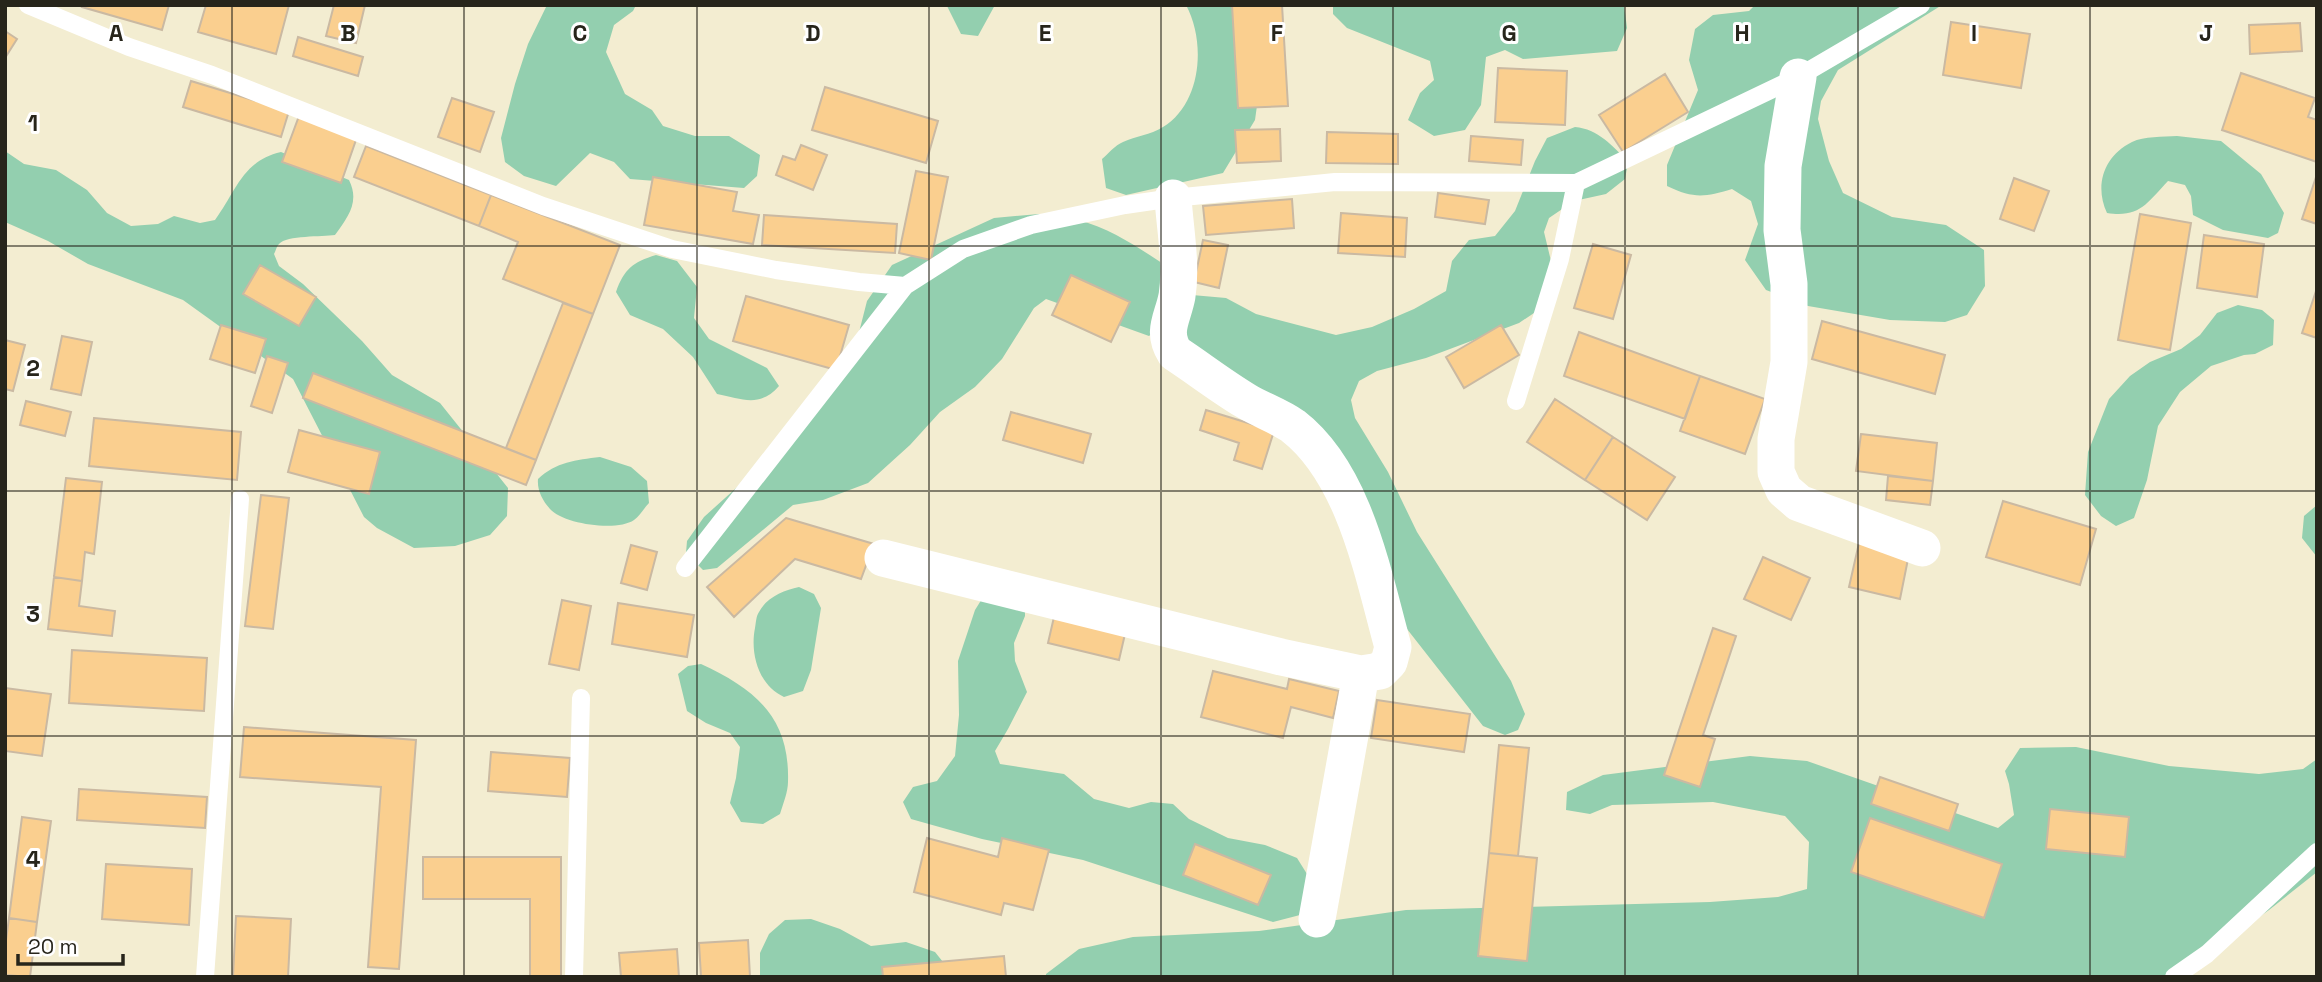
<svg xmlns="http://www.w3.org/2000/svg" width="2322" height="982" viewBox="0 0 2322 982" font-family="'Space Grotesk',sans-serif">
<rect width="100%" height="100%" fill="#f3edd1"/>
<path fill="#93cfaf" d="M547,5H636L633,11L614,25L606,52L625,94L652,110L663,126L695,136H729L760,155L757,176L744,188L630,179L614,162L590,153L556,186L524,176L505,162L501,138L515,84L528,44Z
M995,5L978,36L961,34L947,6Z
M1186,5H1271L1255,120L1223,173L1126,195L1106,188L1102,159C1108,154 1115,145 1123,142C1136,136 1150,135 1163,127C1202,103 1206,42 1186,5Z
M1333,5H1624L1627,28L1617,51L1523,59L1505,50L1486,57L1481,105L1465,130L1434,136L1408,120L1420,93L1434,80L1430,61L1347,28L1333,14Z
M1755,5H1942L1838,70L1821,101L1818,119L1829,161L1843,193L1892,217L1946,225L1984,250L1985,286L1967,315L1945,322L1890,320L1808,306L1766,290L1745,260L1758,224L1751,201L1732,189C1705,197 1694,199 1667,186V165L1698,90L1689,60L1695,29L1713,15L1749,11Z
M1575,127C1598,129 1613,146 1628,162L1625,179L1606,194L1574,201L1549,218L1544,232L1551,261L1537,311L1519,323L1426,358L1377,371L1359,381L1351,400L1355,418L1388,472L1417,532L1511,681L1525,714L1518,730L1505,735L1483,726L1407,629L1299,437L1178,348L1192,295L1226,298L1256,314L1336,335L1372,327L1414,309L1446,291L1452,261L1469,240L1495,236L1515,211L1535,161L1547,138Z
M2177,136L2221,141L2261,174L2284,213L2278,233L2268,238L2223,230L2193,215L2191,196L2185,185L2168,181C2147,203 2140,218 2107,213C2094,185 2104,156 2132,142C2144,136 2163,137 2177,136Z
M5,151L24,164L56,170L87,190L107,213L131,226L158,224L174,216L200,223L215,220C236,192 242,161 281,152L349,180C360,202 348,217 335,235C322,237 287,235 279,244C276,247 276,251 274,254L279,266L303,284L362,341L392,375L440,403L508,488L507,516L490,535L455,546L414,548L377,528L364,517L293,379L183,300L88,264L48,241L5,222Z
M1039,214C1052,216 1066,216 1078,220C1112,229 1139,248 1168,267L1160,327L1149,336L1046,299L1034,308L1002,359L975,387L940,412L910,445L868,483L823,500L793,505L717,568L703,570L686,553L687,541L704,517L745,480L855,348L867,301L892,265L994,218Z
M656,255L677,261L697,287L694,318L709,339L767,368L779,386C760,408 742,399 717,394L693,357L663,329L630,315L616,292C624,269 633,262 656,255Z
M2238,305L2262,310L2274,320L2273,345L2255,354L2244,355L2211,366L2180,392L2158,426L2147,480L2134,518L2116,526L2101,516L2085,495L2088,452L2109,399L2130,376L2150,362L2181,349L2200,335L2217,313Z
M600,457L631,467L647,481L649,503C644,508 640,516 634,520C617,532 563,524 550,509C542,500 537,490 538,479C556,462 576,460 600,457Z
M2317,505V557L2302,538L2304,516Z
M995,578L1025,595V616L1014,643L1015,661L1027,692L1008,729L995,751L1000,764L1064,774L1094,799L1129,808L1151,802L1173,804L1189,819L1228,838L1265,845L1297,858L1312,882L1300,915L1273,922L1083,860L982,839L911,819L903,802L913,787L937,781L955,756L959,715L958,661L975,610Z
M799,587L814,594L821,608L811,670L803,691L784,697C758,685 750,653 755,628C756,623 756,616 759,612C767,597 784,590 799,587Z
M701,664C755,689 790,717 788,782C788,792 783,804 780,814L763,824L741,822L730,803L736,778L740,747L730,733L706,723L687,711L678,674L688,666Z
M2076,747L2169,766L2259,774L2303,769L2317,759V872L2269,910L2186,969L2166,977H1046V974L1079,949L1133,937L1259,931L1406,910L1710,902L1778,897L1807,889L1809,842L1785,816L1713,802L1612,805L1590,814L1566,810L1567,792L1603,775L1750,756L1807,761L1998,828L2014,815L2009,784L2005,771L2020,748Z
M811,919L840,929L871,946L906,942L935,952L955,977H760V953L769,934L785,920Z"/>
<path fill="#facf8f" stroke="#cab9a2" stroke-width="2" d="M83,5H169L162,30L82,7Z
M206,5H289L276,54L198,32Z
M334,5H365L356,43L326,36Z
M1232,5H1282L1288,106L1238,108Z
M1951,22L2030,34L2021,88L1943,75Z
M2300,23L2302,51L2250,54L2249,25Z
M5,31L17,39L5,58Z
M298,37L363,57L358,76L293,56Z
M1498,68L1567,71L1565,125L1495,122Z
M2241,73L2315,98L2308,117L2317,120V162L2222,130Z
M1665,74L1688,112L1623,152L1599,115Z
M191,81L289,111L281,137L183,107Z
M825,87L938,121L926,163L812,130Z
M452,98L494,112L480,152L438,137Z
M299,116L357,137L341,183L282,162Z
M1280,129L1281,161L1237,163L1235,130Z
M1327,132L1398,134V164L1326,163Z
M1471,136L1523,140L1521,165L1469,161Z
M801,145L827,155L813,190L776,175L783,156L795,160Z
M366,146L491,195L479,226L354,177Z
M916,171L948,177L931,260L899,253Z
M2317,174V224L2302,219Z
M653,177L737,192L733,211L759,215L753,244L644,225Z
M2014,178L2049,191L2034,231L2000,219Z
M1438,193L1489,200L1485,224L1435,217Z
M491,195L620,245L593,314L503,279L518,242L479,226Z
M1292,199L1294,228L1206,235L1203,206Z
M1341,213L1407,218L1405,257L1338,253Z
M2140,214L2191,223L2170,350L2118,340Z
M764,215L897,224L895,253L762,245Z
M2204,235L2264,244L2257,297L2197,288Z
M1203,240L1228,245L1219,288L1194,282Z
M1593,244L1631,255L1613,319L1574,308Z
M260,265L316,297L299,326L243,294Z
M1071,275L1130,302L1111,342L1052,315Z
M2317,288V338L2302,333Z
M746,296L849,325L836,370L733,341Z
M563,303L593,314L536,460L506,448Z
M1822,321L1945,355L1935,394L1812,359Z
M221,325L266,339L255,373L210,359Z
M1501,325L1519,355L1464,388L1446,357Z
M1579,332L1700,376L1685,419L1564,376Z
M62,336L92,342L81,395L51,389Z
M5,340L25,345L13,391L5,389Z
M267,356L288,363L272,413L251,406Z
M313,373L536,460L526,485L303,398Z
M1700,376L1765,399L1745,454L1680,431Z
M1555,399L1613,437L1585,480L1527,442Z
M26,401L71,412L65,436L20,425Z
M1206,410L1274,431L1262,469L1234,460L1239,443L1200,430Z
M1011,412L1091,434L1083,463L1003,440Z
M94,418L241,432L237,480L89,466Z
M299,430L380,452L369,494L288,472Z
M1861,434L1937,443L1933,481L1856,471Z
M1613,437L1675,477L1647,520L1585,480Z
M1888,476L1933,481L1930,505L1886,500Z
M66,478L102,482L94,554L85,552L82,581L54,577Z
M261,495L289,498L273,629L245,626Z
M2003,501L2096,529L2080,585L1986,557Z
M786,518L874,544L861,579L795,559L734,617L707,587Z
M1859,543L1909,554L1900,599L1849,587Z
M631,545L657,552L647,590L621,583Z
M1763,557L1810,578L1791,620L1744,599Z
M54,577L82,581L79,606L115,611L112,636L48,629Z
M562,600L591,606L579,670L549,664Z
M618,603L694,615L687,657L612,644Z
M1054,617L1125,634L1119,660L1048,643Z
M1713,628L1736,636L1703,735L1715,739L1700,787L1664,775Z
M72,650L207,658L204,711L69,703Z
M1213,671L1287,689L1289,679L1339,691L1333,718L1291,707L1283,738L1201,717Z
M5,688L51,694L42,756L5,751Z
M1377,700L1470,714L1464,752L1371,738Z
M244,727L416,740L399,969L368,967L381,787L240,777Z
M1499,745L1529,748L1518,856L1489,853Z
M491,752L570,758L567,797L488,791Z
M1880,777L1958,804L1949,831L1871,804Z
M79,789L207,797L205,828L77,820Z
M2050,809L2129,817L2125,857L2046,849Z
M22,817L51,821L37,922L9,918Z
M1870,818L2002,864L1984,918L1851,872Z
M927,838L998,857L1002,838L1049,850L1033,910L1004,903L1001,915L914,892Z
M1195,844L1271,875L1258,905L1183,875Z
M1489,853L1537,858L1527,961L1478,956Z
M423,857H561V977H530V899H423Z
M106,864L192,869L189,925L102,919Z
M236,916L291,919L288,977H233Z
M9,918L37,922L30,977L5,975V947Z
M748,940L750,977H701L699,943Z
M677,949L679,977H621L619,953Z
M1004,956L1006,977H883L882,967Z"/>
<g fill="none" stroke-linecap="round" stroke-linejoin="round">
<path stroke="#fff" stroke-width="18" d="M28,5L129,47L212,75L543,206L672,249L776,270L859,282L905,286L963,249L1031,225L1125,205L1173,198L1335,182L1576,183L1560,259L1516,401
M1576,183L1798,77L1921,5
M685,568L905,286
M205,977L240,499
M574,977L581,698
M2174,977L2207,954L2317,852"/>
<path stroke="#fff" stroke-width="37" d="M1798,77L1783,166L1782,230L1789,284V362L1776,439V472L1784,490L1799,503L1922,548
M883,558L1281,657L1361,674L1380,671L1389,662L1393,647C1373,575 1355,474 1293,426C1279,416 1261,410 1246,401C1221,386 1198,368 1175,353C1161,331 1173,318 1177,296C1182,265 1175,229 1173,198
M1317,919L1361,674"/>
</g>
<path fill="none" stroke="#27251b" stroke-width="2" stroke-opacity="0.55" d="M232,5V977M464,5V977M697,5V977M929,5V977M1161,5V977M1393,5V977M1625,5V977M1858,5V977M2090,5V977M5,246H2317M5,491H2317M5,736H2317"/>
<g font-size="23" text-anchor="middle" font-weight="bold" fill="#27251b" stroke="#fff" stroke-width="6" stroke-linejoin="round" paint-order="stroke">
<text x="116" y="41">A</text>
<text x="348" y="41">B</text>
<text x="580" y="41">C</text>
<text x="813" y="41">D</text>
<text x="1045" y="41">E</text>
<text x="1277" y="41">F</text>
<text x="1509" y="41">G</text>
<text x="1742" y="41">H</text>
<text x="1974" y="41">I</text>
<text x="2206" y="41">J</text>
<text x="33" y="131">1</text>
<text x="33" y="376">2</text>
<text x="33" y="622">3</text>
<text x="33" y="867">4</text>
</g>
<rect width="2322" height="982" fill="none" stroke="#27251b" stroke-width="14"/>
<path d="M18 954v10h105v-10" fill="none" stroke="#27251b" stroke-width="3.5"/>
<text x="28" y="954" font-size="21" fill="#27251b" stroke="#ffffff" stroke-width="5" paint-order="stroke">20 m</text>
</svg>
